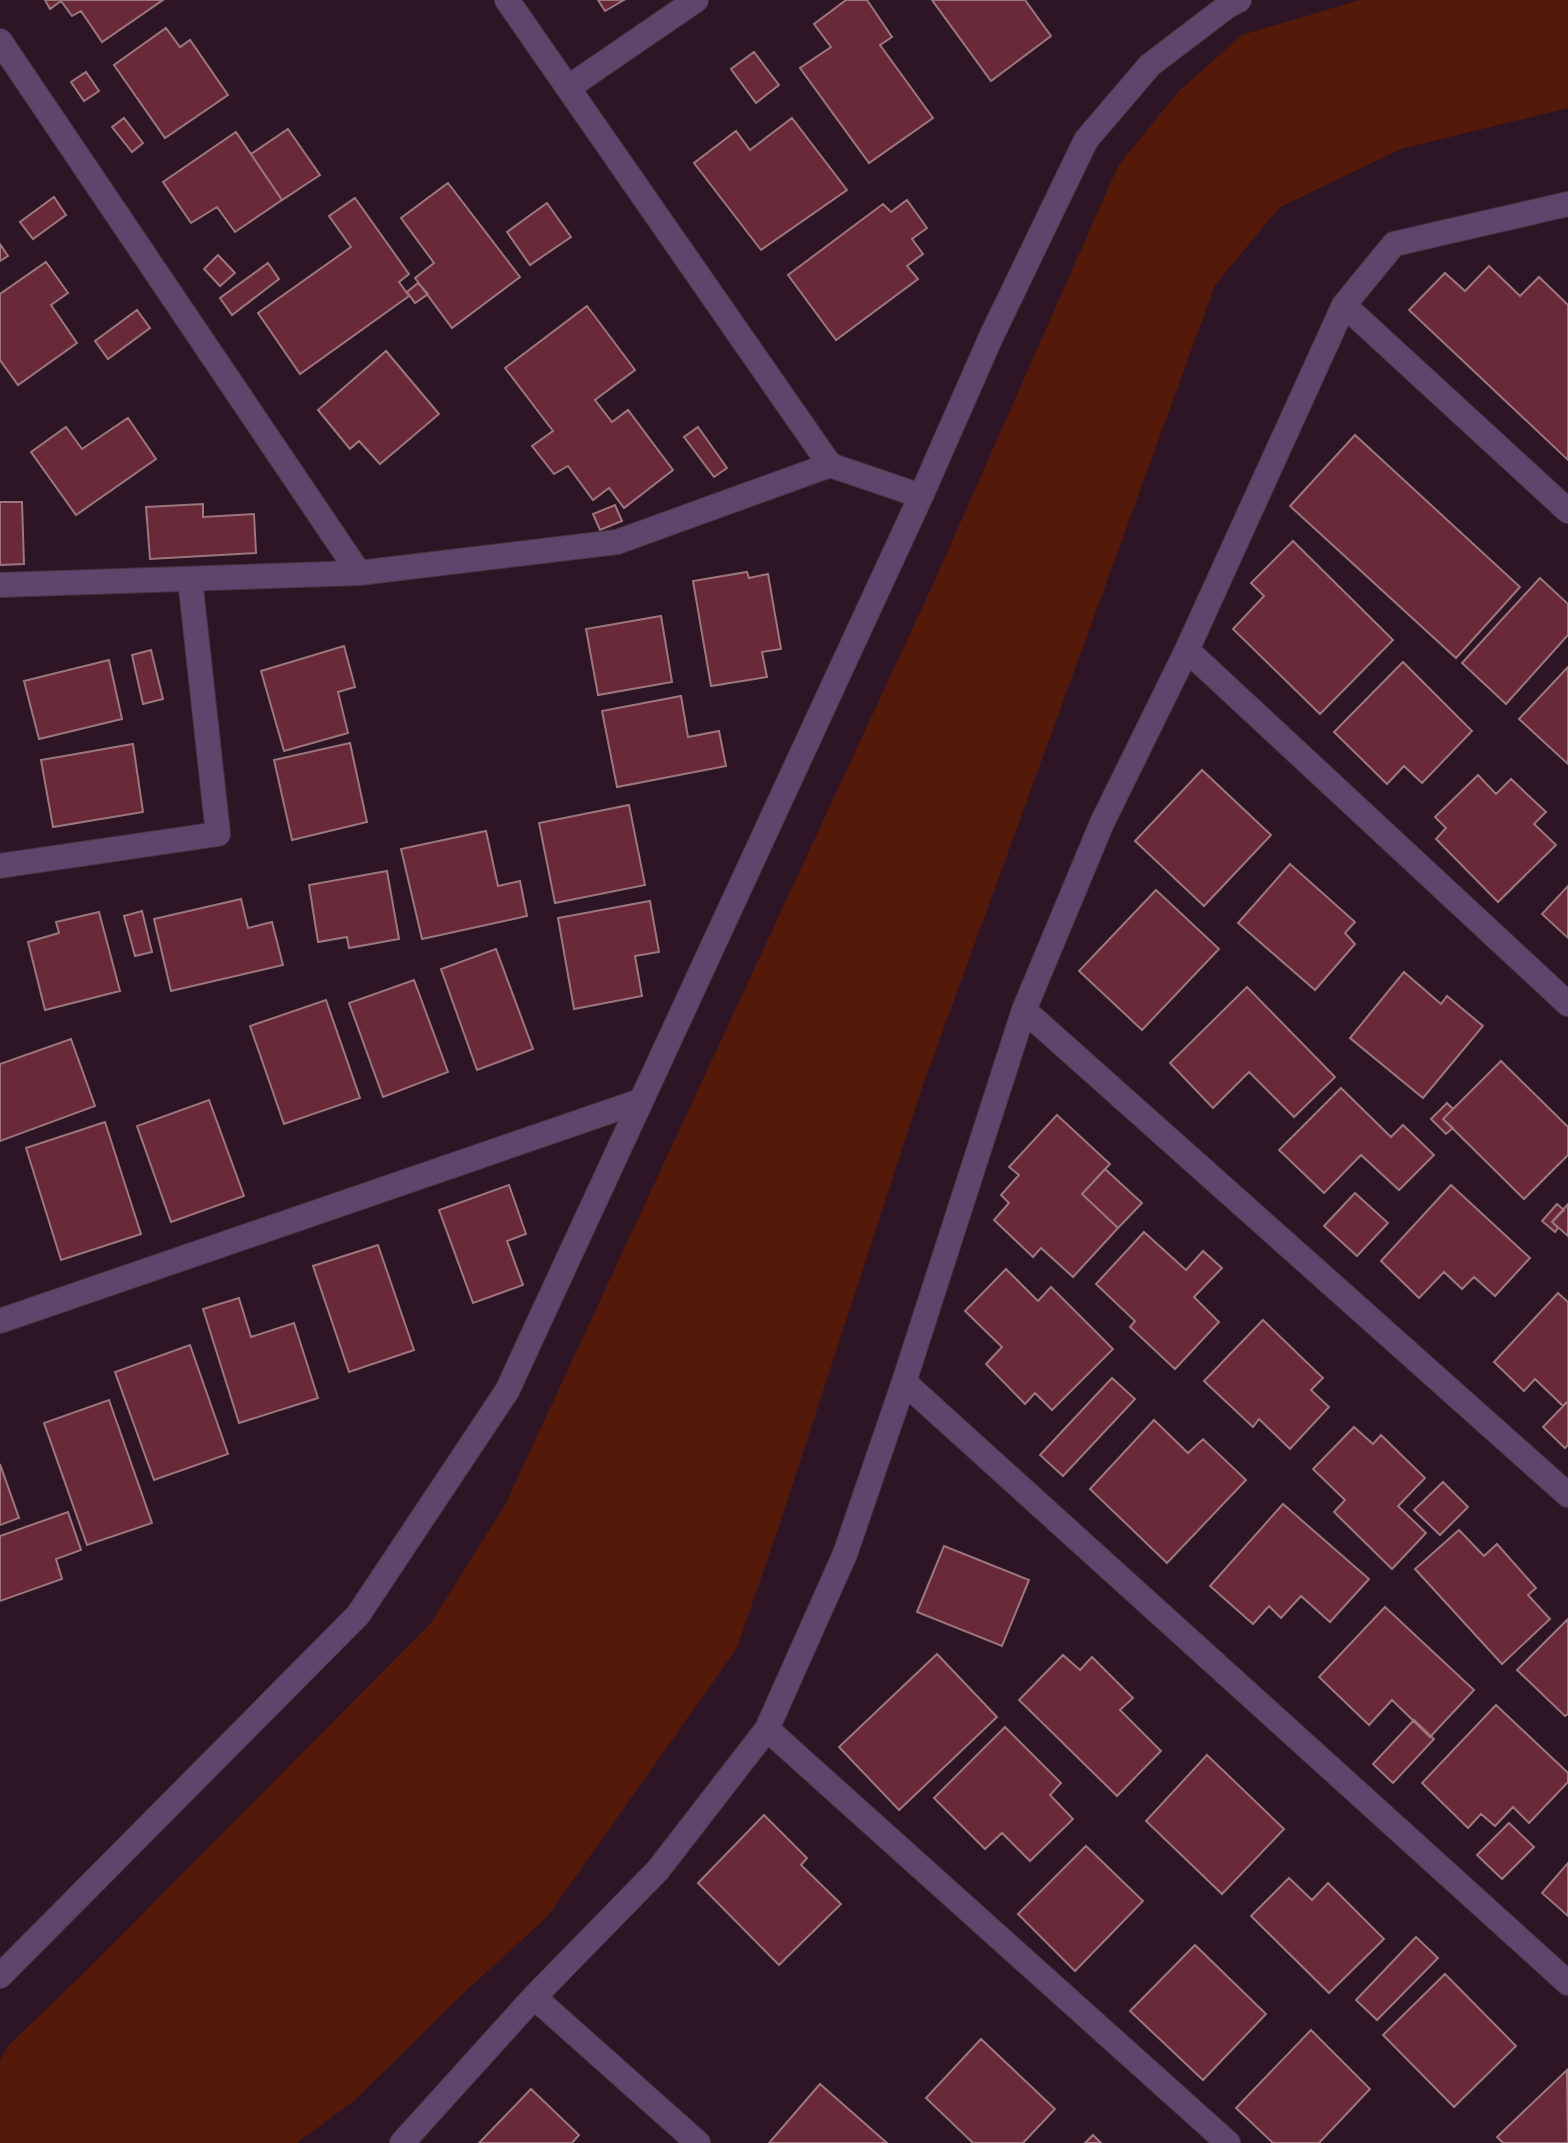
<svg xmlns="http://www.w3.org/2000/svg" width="1568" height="2143" viewBox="0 0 1568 2143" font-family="Jost,sans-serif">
<rect width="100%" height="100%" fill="#2d1525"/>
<path fill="#541909" d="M1360,0H1568V108L1401,149L1280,207L1215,285L922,1088L781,1520L737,1648L547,1917L470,1987L355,2100L297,2143H0V2060L8,2046L91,1966L431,1623L505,1505L935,580L1118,166L1179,91L1242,35Z"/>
<path fill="#6a2938" stroke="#9b777d" stroke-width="2" d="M45,0H163L102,42L81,11L72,16L61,1L50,9Z
M598,0H624L605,11Z
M846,0H867L892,37L880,45L933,118L869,163L800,68L831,47L814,24Z
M932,0H1025L1051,36L991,81Z
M166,28L180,47L190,40L228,95L165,138L114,65Z
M754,52L779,85L756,103L731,69Z
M86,72L99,91L84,101L71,82Z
M124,118L143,143L132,152L112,127Z
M792,118L847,190L761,250L694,163L736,131L750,150Z
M288,129L320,175L282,200L251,154Z
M236,132L282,200L235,232L217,207L191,223L163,182Z
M448,183L520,277L452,328L415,278L434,263L401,218Z
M54,197L66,215L33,239L20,222Z
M355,198L409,274L399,282L409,296L300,374L258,313L351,247L329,216Z
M907,200L927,228L912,239L923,254L907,266L918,279L836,340L788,275L883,204L891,212Z
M547,203L571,237L530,265L507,232Z
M0,244L8,256L0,261Z
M218,255L235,273L220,286L204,269Z
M46,262L68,293L51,305L77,343L18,385L0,360V294Z
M268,263L279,279L232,315L220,298Z
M1489,266L1520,296L1539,277L1568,305V460L1409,310L1445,273L1465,291Z
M418,283L428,294L415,303L407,292Z
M587,306L635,370L595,400L612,422L628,410L673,470L624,508L609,488L593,500L568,466L554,474L532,446L553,431L505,368Z
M137,310L150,328L108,359L95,341Z
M386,351L439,414L380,464L359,441L350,449L318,410Z
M128,418L156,459L76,515L31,452L66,427L82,449Z
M698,427L727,468L714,477L684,437Z
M1355,435L1520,587L1456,658L1290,506Z
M0,502H22L24,564L0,565Z
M203,504V517L254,514L256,553L150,559L146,507Z
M615,505L622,521L600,530L593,514Z
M1293,541L1393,640L1320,714L1233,629L1264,596L1251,583Z
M747,572L749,578L768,574L781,649L762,652L767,677L711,686L693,581Z
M1540,578L1568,604V635L1506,704L1462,663Z
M661,616L672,682L598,695L586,629Z
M344,646L355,687L338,692L348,733L284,751L261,671Z
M151,650L163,699L143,704L132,655Z
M109,660L122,719L39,739L24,681Z
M1403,662L1472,731L1422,783L1404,766L1387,784L1334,732Z
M1568,667V764L1519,719Z
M681,696L688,737L719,731L726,766L617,787L602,711Z
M350,743L367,822L292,840L274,760Z
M133,744L143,812L53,827L41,760Z
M1202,770L1271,835L1204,906L1135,841Z
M1478,775L1496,794L1511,779L1546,812L1534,824L1556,845L1498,902L1436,839L1446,828L1435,817Z
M629,805L645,885L555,903L539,823Z
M486,831L498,886L520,881L527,916L422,939L401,849Z
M1290,864L1355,922L1345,933L1355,944L1315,990L1238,923Z
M387,871L399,939L349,948L347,937L318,942L309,885Z
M1568,886V938L1542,914Z
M1156,890L1219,949L1142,1030L1079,971Z
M241,899L248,928L272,922L283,965L171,991L154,919Z
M650,901L659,952L635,956L642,996L574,1009L558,918Z
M142,911L152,952L135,956L124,916Z
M99,912L120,991L45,1010L28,942L59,933L56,922Z
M496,949L533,1049L477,1070L441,969Z
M1404,972L1441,1004L1447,996L1483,1026L1423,1098L1350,1038Z
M414,980L448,1072L383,1097L349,1003Z
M1247,987L1335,1077L1294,1117L1249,1072L1213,1108L1170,1063Z
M326,1000L360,1098L284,1124L250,1026Z
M71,1039L95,1106L0,1141V1064Z
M1501,1061L1568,1127V1155L1524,1199L1443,1119Z
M1341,1088L1391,1137L1403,1125L1434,1155L1399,1190L1361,1155L1324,1193L1279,1150Z
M209,1100L244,1196L171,1222L137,1126Z
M1447,1103L1453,1109L1443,1119L1453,1128L1446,1134L1431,1119Z
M1057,1115L1110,1164L1082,1194L1118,1228L1073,1277L1041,1248L1033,1257L994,1220L1009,1203L1001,1195L1019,1175L1009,1167Z
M105,1122L141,1234L61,1260L26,1148Z
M1105,1169L1142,1203L1118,1228L1082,1194Z
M509,1185L526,1234L507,1241L523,1285L473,1303L439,1210Z
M1451,1185L1530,1258L1495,1296L1474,1277L1462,1289L1444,1272L1419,1298L1381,1261Z
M1355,1193L1388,1223L1357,1256L1324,1226Z
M1557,1204L1564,1210L1552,1222L1558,1228L1555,1232L1542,1221Z
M1568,1204V1236L1552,1222Z
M1144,1232L1186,1270L1203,1251L1222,1268L1194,1297L1219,1322L1175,1369L1130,1327L1135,1321L1096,1284Z
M378,1245L414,1350L349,1372L313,1266Z
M1006,1269L1038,1301L1051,1287L1113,1349L1052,1410L1035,1393L1025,1404L986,1364L1002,1347L965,1311Z
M1558,1293L1568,1302V1401L1563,1406L1535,1379L1524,1391L1494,1362Z
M239,1298L251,1337L294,1323L318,1398L239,1423L203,1309Z
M1263,1320L1323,1378L1311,1390L1329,1407L1290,1449L1259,1419L1253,1427L1204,1381Z
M190,1345L228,1454L154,1480L115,1372Z
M1112,1378L1135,1399L1063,1476L1040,1455Z
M109,1400L152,1523L87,1545L44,1423Z
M1568,1401V1445L1565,1448L1543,1427Z
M1154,1420L1188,1453L1203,1439L1246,1480L1167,1563L1090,1489Z
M1354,1427L1373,1444L1381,1435L1425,1478L1398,1506L1426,1533L1392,1569L1334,1512L1345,1500L1313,1469Z
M0,1464L19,1518L0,1525Z
M1443,1482L1468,1507L1440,1535L1414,1510Z
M1283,1504L1369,1579L1330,1622L1301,1596L1281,1618L1269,1606L1253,1624L1210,1586Z
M68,1512L81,1550L56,1559L62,1579L0,1601V1536Z
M1459,1530L1484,1556L1497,1544L1536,1588L1528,1595L1550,1619L1502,1664L1415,1569Z
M944,1546L1029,1580L1002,1646L917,1612Z
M1385,1607L1474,1690L1430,1737L1392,1700L1369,1725L1319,1677Z
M1568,1619V1714L1565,1716L1517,1670Z
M937,1654L997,1717L899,1810L839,1747Z
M1063,1655L1080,1670L1092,1657L1133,1698L1120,1710L1161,1751L1117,1796L1019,1700Z
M1496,1705L1568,1773V1782L1529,1823L1513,1807L1495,1826L1481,1814L1468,1828L1422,1783Z
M1414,1720L1434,1739L1393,1783L1373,1764Z
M1005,1727L1061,1783L1050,1795L1073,1819L1030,1861L1002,1833L985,1849L934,1798Z
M1207,1755L1284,1829L1222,1894L1146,1821Z
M764,1815L807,1858L801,1865L841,1904L779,1965L698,1883Z
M1509,1823L1534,1847L1502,1879L1477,1855Z
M1086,1846L1143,1901L1075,1971L1018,1914Z
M1568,1863V1916L1542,1893Z
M1289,1878L1312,1900L1328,1883L1384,1939L1329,1993L1251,1916Z
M1416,1937L1438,1958L1377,2020L1356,2000Z
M1195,1945L1266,2014L1203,2080L1130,2011Z
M1445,1974L1516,2046L1454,2107L1383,2035Z
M1311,2030L1370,2089L1319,2143H1273L1236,2108Z
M981,2039L1055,2109L1023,2143H973L926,2098Z
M1567,2070L1568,2143H1503L1497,2137Z
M820,2084L887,2143H769Z
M531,2089L579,2135L572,2143H479Z
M1093,2135L1101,2143H1085Z"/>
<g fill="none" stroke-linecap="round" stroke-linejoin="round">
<g stroke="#4a3342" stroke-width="26">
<path id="minor" d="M507,0L830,465
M0,41L359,573
M569,87L696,0
M1344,305L1568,511
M921,496L991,337L1086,140L1150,65L1229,5L1239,0
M0,585L359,573L617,542L830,465L921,496L507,1391L358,1615L0,1976
M1187,650L1568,1004
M0,866L218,834L190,579
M1024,1010L1568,1495
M0,1321L640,1101
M904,1382L1568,1983
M767,1729L1228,2143
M534,1997L698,2143
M402,2143L534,1997L658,1870L767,1729L845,1554L904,1382L1024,1010L1102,823L1187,650L1344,305L1394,244L1568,204"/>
</g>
<use href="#minor" stroke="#5f456c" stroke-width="24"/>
</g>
</svg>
